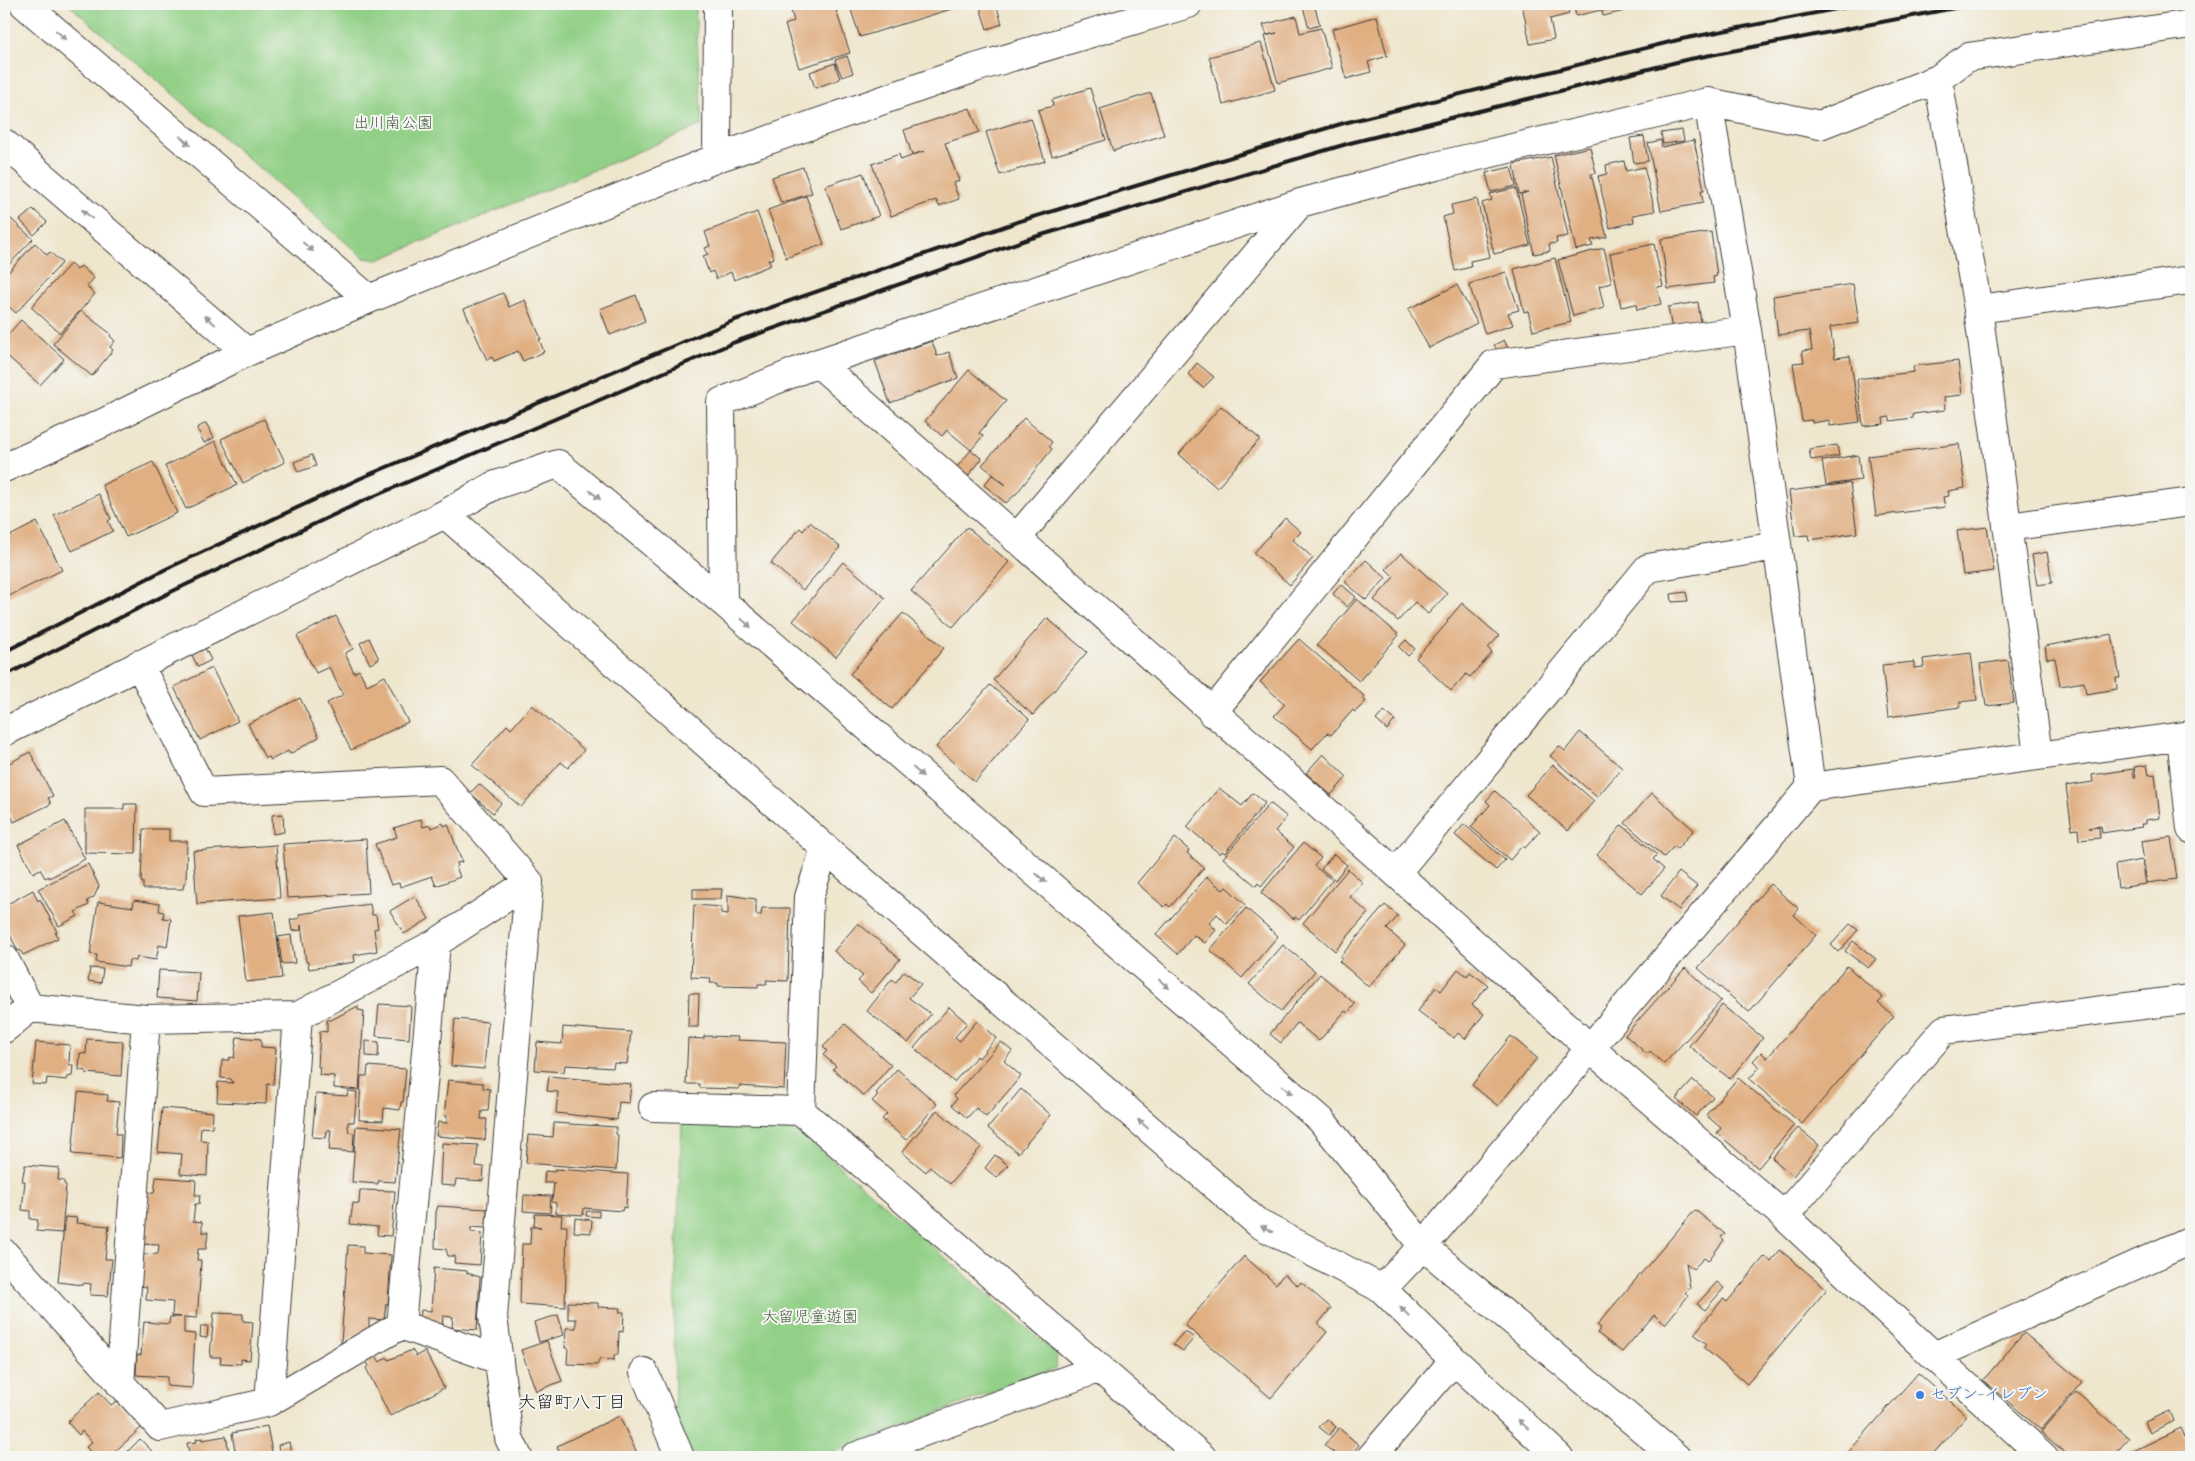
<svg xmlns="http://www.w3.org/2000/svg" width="2195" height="1461" viewBox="0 0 2195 1461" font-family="'Indie Flower','Klee One',sans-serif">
<rect width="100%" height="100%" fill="#f6f6f2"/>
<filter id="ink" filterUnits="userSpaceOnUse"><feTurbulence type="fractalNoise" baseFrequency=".02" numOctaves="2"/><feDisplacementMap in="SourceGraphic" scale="10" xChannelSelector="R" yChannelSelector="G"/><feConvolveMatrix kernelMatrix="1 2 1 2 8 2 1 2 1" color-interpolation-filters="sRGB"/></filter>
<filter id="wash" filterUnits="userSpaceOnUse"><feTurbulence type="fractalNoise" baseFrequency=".0096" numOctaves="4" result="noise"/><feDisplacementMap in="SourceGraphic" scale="20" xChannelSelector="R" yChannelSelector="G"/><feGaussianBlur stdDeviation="1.12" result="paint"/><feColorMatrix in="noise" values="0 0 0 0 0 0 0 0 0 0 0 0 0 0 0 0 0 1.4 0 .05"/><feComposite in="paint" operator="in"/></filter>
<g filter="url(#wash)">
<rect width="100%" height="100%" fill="#efe6ce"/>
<path fill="#91d086" stroke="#567651" d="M68,4H695L702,125L378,260L364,258Z
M682,1120L778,1123L801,1133L1057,1354L1056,1368L821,1457H691L675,1415L674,1318Z"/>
<g id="blocks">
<path fill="#e0af82" d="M789,4H834L850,53L799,68L785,25L794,21Z
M849,4H960L961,6L860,37Z
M979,4H996L1002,24L987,29Z
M1314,4L1320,25L1309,28L1303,7Z
M1522,4H1567L1569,14L1550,19L1554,39L1530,44Z
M1573,4H1600L1601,10L1576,16Z
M1601,4H1628L1629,10L1603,16Z
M1296,16L1300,33L1321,28L1332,68L1278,83L1265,36L1277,33L1267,35L1263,25Z
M1377,16L1387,56L1368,62L1371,72L1346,79L1332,29Z
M1261,43L1275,90L1223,105L1209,57Z
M847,56L853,73L842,77L835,60Z
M835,63L840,79L815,88L810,72Z
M1090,88L1106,140L1052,156L1038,110L1053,106L1052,100Z
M1151,93L1164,135L1113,151L1100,109Z
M970,108L979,132L945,143L959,181L953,183L959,199L939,206L936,200L891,216L872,164L899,154L901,160L924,151L912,155L904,130Z
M1031,118L1045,161L1000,175L986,132Z
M1682,130L1684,141L1663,144L1661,133Z
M1644,136L1648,161L1634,163L1630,138Z
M1661,140L1662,147L1694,140L1704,190H1701L1703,203L1661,211L1648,143Z
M1590,147L1596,173L1591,174L1607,237L1591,240L1593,246L1576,250L1554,155Z
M1551,157L1568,236L1556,238L1557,243L1549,244L1550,251L1534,254L1521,194L1528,192L1519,194L1514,164Z
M1624,161L1626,171L1644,167L1655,211L1633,215L1634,222L1610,228L1598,176L1607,174L1606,165Z
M803,167L812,193L781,203L772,177Z
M1511,167L1516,186L1491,192L1486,173Z
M863,173L879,216L841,229L825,186Z
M1516,188L1530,245L1494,254L1482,203L1492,200L1490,194Z
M806,196L824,244L786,258L768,210Z
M1477,199L1490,257L1470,261L1471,267L1455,271L1443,217L1453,214L1451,205Z
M33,209L47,222L34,235L20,220Z
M757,212L774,258L768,260L771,265L734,280L731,272L716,279L713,271L709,273L703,256L708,254L705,248L710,246L705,232Z
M10,218L33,239L4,270V224Z
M1711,232L1717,276L1713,277L1714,283L1668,289L1661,239Z
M35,243L47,255L50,252L62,263L16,313L4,302V277Z
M1654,244L1663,286L1657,287L1661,304L1637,310L1636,304L1621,307L1610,253Z
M1604,248L1612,283L1599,286L1604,308L1573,316L1558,260Z
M1555,258L1571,322L1533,331L1528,311L1524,312L1514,269Z
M70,264L77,270L81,266L94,278L87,287L95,294L60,333L31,307Z
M1506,272L1519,310L1508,313L1513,325L1485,334L1469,284Z
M1853,284L1859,323L1830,327L1835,358L1850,356L1860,422L1830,426V420L1812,423V420L1802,421L1793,363L1804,362L1802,351L1812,350L1809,331L1778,335L1773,296Z
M1457,285L1477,323L1429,348L1408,309Z
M503,293L509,307L525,300L541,339H539L544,352L523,361L518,351L494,361L492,357L487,360L464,309Z
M636,295L645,321L610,335L600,309Z
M1698,302L1702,330L1673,335L1668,307Z
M81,311L111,334L110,336L115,341L110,347L113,350L92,376L53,344Z
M21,320L64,359L40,385L4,353V339Z
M1504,340L1510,352L1501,356L1494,345Z
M932,341L937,356L949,352L958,378L890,403L875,361Z
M1958,361L1962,395L1944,397L1945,410L1913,414V418L1890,421V417L1883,418L1884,424L1863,426L1857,379L1914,372L1913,366Z
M1197,363L1214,377L1203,388L1188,374Z
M969,370L1006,401L979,433L983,436L971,450L947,430L942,436L925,421Z
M1221,406L1260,439L1217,488L1179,454Z
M1024,418L1052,442L1049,446L1052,449L1016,494L1006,503L984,485L992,475L1006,485L982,465Z
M264,419L285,462L243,483L221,439Z
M206,423L214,438L204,443L197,428Z
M215,441L237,485L186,509L165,466Z
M1959,444L1965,488L1948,491L1949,496L1943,497L1945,507L1876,516L1868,456Z
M1837,445L1839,456L1811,460L1809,449Z
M971,450L982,459L968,476L957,467Z
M312,455L316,466L298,472L294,462Z
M1858,455L1861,480L1826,485L1822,461Z
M153,462L177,513L126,537L102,485Z
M1850,483L1857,533L1809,540L1808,535L1795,536L1789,491Z
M99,494L111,519L108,521L113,531L72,551L54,515Z
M1285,518L1301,532L1293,540L1313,558L1290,585L1254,553Z
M37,522L62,570L9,596L4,587V539Z
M810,522L840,547L803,590L771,563L800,528L803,531Z
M967,527L1009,562L953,627L911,591Z
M1987,527L1994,571L1963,575L1957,531Z
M2047,552L2052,583L2037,585L2032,555Z
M1401,553L1447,594L1428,614L1415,602L1398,621L1374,600L1394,577L1386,569Z
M1366,560L1386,578L1366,600L1345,582Z
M843,562L885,598L836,657L793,621Z
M1341,584L1356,597L1347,607L1333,594Z
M1686,592L1688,601L1672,602L1671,594Z
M1357,599L1399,635L1359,681L1317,645Z
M1462,603L1499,636L1488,648L1492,653L1470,677L1466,674L1451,691L1416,658L1448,622L1447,621Z
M903,613L944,648L892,709L850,674Z
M336,616L353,649L345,653L354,673L359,670L367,685L385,676L408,722L351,750L327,703L343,695L329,667L316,673L297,636Z
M1047,618L1087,652L1033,715L993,680Z
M2112,634L2120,678H2116L2117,689L2086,694L2084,682L2060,686L2055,658L2047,659L2045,646Z
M369,638L379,659L370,664L360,643Z
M1299,639L1364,696L1362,698L1366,701L1355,712L1353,710L1331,735L1327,733L1312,749L1274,716L1285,704L1260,682Z
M1406,640L1415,649L1408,656L1399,647Z
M205,648L211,660L198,667L192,655Z
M1971,653L1977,700L1960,702V707L1888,717L1882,665L1914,662V668L1924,667L1923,659Z
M2008,660L2014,703L1986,706L1980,664Z
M212,668L238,721L200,740L174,687Z
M990,685L1029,719L975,782L936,747Z
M300,698L319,737L290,754L288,751L271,760L269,757L265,758L248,724Z
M532,705L584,750L568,768L561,762L521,807L472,765L507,725L511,729Z
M1384,711L1395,720L1387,730L1376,720Z
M1580,732L1622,768L1597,797L1550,756L1559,746L1565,751Z
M30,752L53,796L48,798L51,804L14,822L4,802V766Z
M1323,754L1347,777L1331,795L1306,773Z
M1553,765L1594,801L1568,831L1526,795Z
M2147,765L2149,775L2155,774L2160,818L2146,820V824H2141L2142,827L2102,833L2101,826L2089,828L2099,827L2100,838L2079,840L2078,829L2072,830L2066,786L2093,782L2092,775L2133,769L2134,777H2136L2134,767Z
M479,784L501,803L493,813L470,793Z
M1219,788L1242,806L1253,793L1265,803L1225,853L1222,851L1220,854L1187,827Z
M1495,791L1540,831L1525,848L1522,846L1510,860L1471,827L1490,805L1486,801Z
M1652,793L1694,830L1677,849L1674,846L1664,857L1625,823Z
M1270,803L1287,817L1275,831L1294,847L1261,886L1258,883L1256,886L1223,858Z
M124,804H137L136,854L85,853V809H124Z
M283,814L284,832L273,834L272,815Z
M421,819L423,827L430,825L431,828L443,823L444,826L448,824L462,862L457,863L458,866L456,867L460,877L436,886L432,876L400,887L399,883L391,885L375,844L397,837L394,828Z
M65,821L85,859L49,878V876L45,878L40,869L33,873L18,845Z
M1464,824L1505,860L1496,870L1455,835Z
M1622,825L1657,855L1653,859L1664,869L1642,894L1597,855Z
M143,829H169V841H187L186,883H184L183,889H143V882H141Z
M2171,837L2177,879L2147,883L2141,841Z
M1175,838L1189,850L1187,853L1204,868L1170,907L1167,904L1164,907L1137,883Z
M366,839L369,893L287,898L283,844Z
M1303,843L1321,858L1314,866L1332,880L1299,920L1295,917L1294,919L1261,893Z
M276,845L280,898L197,904L193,851Z
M1334,854L1347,865L1335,880L1321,869Z
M2142,860L2146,884L2118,888L2115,865Z
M88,864L99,886L94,897L87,901L89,905L75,912L78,916L59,926L38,889Z
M1348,869L1363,883L1350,897L1368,913L1335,951L1303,923Z
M1679,872L1697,886L1679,910L1661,896Z
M1207,877L1223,890L1226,887L1245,904L1227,924L1217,914L1209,923L1216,930L1205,943L1194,935L1178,954L1156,935Z
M1770,884L1799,909L1794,915L1816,935L1749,1012L1698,968Z
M693,889H722L721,899H693Z
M33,890L38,901L40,899L57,932L55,933L58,938L23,955L20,950L18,951L4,923V917L6,916L4,906Z
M728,895L756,899V915H761L762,908H790L788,981L766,980L767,984H758V987L718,986V983H710L711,978L691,977L694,905L721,907V913L728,914Z
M415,896L429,919L404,934L390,911Z
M134,900L160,904L159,911L164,912L163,918L171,919L167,947L159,945L156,960L137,957L136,961L129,960L128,967L96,962L97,955L90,954L98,902L133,907Z
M370,904L372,915H376L378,928L374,929L377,951L354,955L355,962L309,969L308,962H306L301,925V930L292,931L290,920L300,918L299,914Z
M1385,905L1398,916L1387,929L1405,945L1369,987L1339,961L1342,958L1340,957Z
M1246,908L1278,936L1242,978L1210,950Z
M274,912L282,978L246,982L238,916Z
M858,923L900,959L871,993L858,981L863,976L834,951Z
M1850,924L1858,930L1838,952L1831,945Z
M291,935L295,963L282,964L278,937Z
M1853,941L1876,959L1868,968L1845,951Z
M1283,945L1315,971L1281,1011L1249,984Z
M1847,966L1883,998L1878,1003L1894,1016L1802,1124L1749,1079L1760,1067L1753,1061L1761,1052L1767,1058Z
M90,968L103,969L101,983L88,981Z
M1685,968L1721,1001L1664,1064L1650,1051L1647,1054L1625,1035Z
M1458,969L1467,976L1470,972L1488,985L1472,1005L1484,1014L1465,1039L1458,1033L1454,1038L1418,1011L1436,987L1441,991Z
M159,970L199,972L197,1001L157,998Z
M904,971L921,984L909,998L931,1014L908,1043L867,1011L892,979L896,982Z
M1320,974L1355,1004L1348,1013L1345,1011L1319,1041L1297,1023L1281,1043L1270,1034Z
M689,993L699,994L698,1027H688Z
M379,1004L411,1006L409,1039L376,1036Z
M1722,1005L1763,1038L1730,1079L1689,1046Z
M358,1006V1010L364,1011L359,1090L334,1088V1076L319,1075L320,1067H318L320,1031L327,1032V1020H331Z
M949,1007L967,1023L955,1037L960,1041L977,1021L996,1038L979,1058L977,1056L954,1082L914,1048Z
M455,1019L488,1022L484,1069L451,1066Z
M845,1024L891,1065L864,1096L833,1069L836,1066L823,1055L827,1051L823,1047Z
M563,1027L631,1032L627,1064L614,1063L613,1068L565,1065L564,1072L535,1070L537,1042L562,1044Z
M704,1036L738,1037L737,1040L786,1042L784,1089L739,1086V1089L700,1088L699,1084H686L688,1038L704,1039Z
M1511,1036L1537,1058L1498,1106L1472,1085Z
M237,1037L261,1039V1047L276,1048L273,1085L267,1084L266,1104L217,1102L218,1082L233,1083L231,1079L221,1078L222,1060H229L230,1057L234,1058Z
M87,1039L123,1041L121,1076L86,1073V1071L79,1070L80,1053L86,1054Z
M366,1041L379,1042L378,1057L366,1056Z
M36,1042L70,1045L69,1065H73L72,1076L68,1077L67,1080L47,1078L46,1085L32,1084Z
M1001,1042L1012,1051L1004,1061L1021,1076L986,1117L976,1108L967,1118L952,1105L957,1099L954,1095Z
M368,1066L406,1069L403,1102H401L400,1110L384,1108L383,1121L359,1120L361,1076H367Z
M897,1069L937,1104L906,1140L882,1119L887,1114L872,1101L878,1095L876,1093Z
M549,1076L631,1084L629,1103L619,1102L617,1120L556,1113L558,1092L547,1091Z
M1738,1078L1794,1125L1758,1168L1717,1133L1721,1128L1706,1115Z
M448,1080L483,1083V1088L490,1089L488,1111H482L481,1119H487L485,1140L436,1136L438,1122L447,1123V1116H444Z
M1693,1080L1713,1097L1696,1116L1676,1099Z
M1021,1089L1051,1115L1018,1153L988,1128Z
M348,1091L357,1092L354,1122H348V1127L349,1132L354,1133L353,1152L329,1150L331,1130H327L326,1138L312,1137L316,1094L347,1096Z
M78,1092L108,1095L107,1101L119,1102L116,1134H121L120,1158L72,1154Z
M162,1108L213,1112L212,1128L201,1127L200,1140L208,1141L207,1176L180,1174L182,1154L158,1152Z
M937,1110L981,1147L950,1184L930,1167L926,1172L902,1152Z
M554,1123L616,1127V1134L618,1135L616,1170L526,1163L528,1135L553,1137Z
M356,1126L401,1129L395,1182L378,1181V1184L352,1182Z
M1798,1128L1819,1145L1793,1176L1772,1158Z
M442,1143L478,1145L476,1166L484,1167L483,1181L456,1179L455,1186L440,1185Z
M995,1155L1008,1165L997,1178L985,1168Z
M25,1165L59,1168L58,1180L64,1181V1184L66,1185L62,1233L36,1231L38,1220L30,1219V1211L22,1210L25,1181H22Z
M555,1169L628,1174L626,1208L623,1207L622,1211L584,1208L583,1215L556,1213V1203L552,1202L554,1183H544L545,1171L555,1172Z
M156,1177L196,1180L195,1195H200L199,1204H195L193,1221L202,1222V1232H208L206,1249H198L197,1260H201L200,1280L197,1318L184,1317V1333L195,1334L192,1388L167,1386V1377L136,1375L137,1355H141L144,1322L169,1324L170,1317H181L172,1316L173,1302L146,1300L147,1287L138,1286L141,1255L158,1254L159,1245L142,1244L147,1193H154Z
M360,1190L395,1191L391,1236L377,1235L378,1227L350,1224L353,1203L359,1204Z
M524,1195L551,1196L550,1213L523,1211Z
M438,1206L487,1209L486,1228L471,1227V1232L482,1233L480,1265L454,1263L455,1256H448L446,1249L435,1248L436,1212Z
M1695,1210L1725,1234L1721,1237L1724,1240L1708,1261L1704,1258L1693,1269L1686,1263L1690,1288L1685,1293L1688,1296L1665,1324L1654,1315L1622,1352L1597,1333L1601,1328L1597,1325Z
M587,1211H599V1217L586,1216Z
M535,1214L562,1215L561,1226H567L565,1307L520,1304L522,1244H530L531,1227H541L534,1226Z
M65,1217L77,1218L76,1223L109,1226L105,1259H112L108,1296L90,1295L91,1284L84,1283L83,1285L58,1282Z
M575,1218L592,1220L591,1233L574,1232Z
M348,1245L363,1246V1253L391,1255L388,1304H386L384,1320L369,1319V1328L341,1343Z
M1780,1250L1827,1289L1747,1384L1704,1348L1707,1344L1694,1334L1723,1299L1727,1302L1765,1256L1771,1261Z
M1244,1256L1276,1284L1284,1274L1298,1286L1301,1282L1331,1308L1318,1324L1327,1332L1271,1398L1185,1325Z
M434,1268L467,1271V1273L480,1277L477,1330L452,1328L453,1317L443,1316L442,1330L420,1326L421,1310L431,1311Z
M1717,1282L1724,1288L1705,1310L1697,1304Z
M568,1302L598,1303V1307L620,1308L619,1312H624L623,1332L619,1331L618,1355H614V1360L600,1359L597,1365L567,1364L568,1348H565L566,1328H576V1319H568Z
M214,1313L243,1314V1321L253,1322L250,1360L241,1359V1364L220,1363L221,1357H210Z
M558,1315L564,1335L539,1342L534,1322Z
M201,1326H208L207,1338L200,1337Z
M1185,1331L1194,1338L1183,1351L1173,1344Z
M2024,1333L2082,1382L2041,1430L1983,1380Z
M547,1341L562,1381L536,1391L521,1350Z
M412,1350L416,1356L425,1351L444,1388L390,1416L366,1368L369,1366L366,1361L376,1356L380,1362L387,1357L389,1360Z
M1918,1373L1967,1416L1930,1457H1847L1845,1456Z
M99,1392L111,1405L117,1401L142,1427L109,1457H95L86,1447L92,1442L82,1431L79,1435L67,1422Z
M2076,1392L2129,1438L2112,1457H2070L2041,1432Z
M2169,1411L2173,1421L2150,1433L2145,1422Z
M619,1416L639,1457H562L557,1446Z
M1327,1419L1336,1427L1329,1435L1319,1427Z
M267,1426L273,1457H236L232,1433Z
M1339,1428L1359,1445L1349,1457H1339L1324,1445Z
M2181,1428L2191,1450V1457H2121Z
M226,1436L230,1457H190L187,1443L197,1442L196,1439L202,1438V1440Z
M140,1439L158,1457H122Z
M289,1442L292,1457H280L278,1445Z"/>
</g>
</g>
<g filter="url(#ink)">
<use href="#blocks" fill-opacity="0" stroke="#3c3a37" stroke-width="1"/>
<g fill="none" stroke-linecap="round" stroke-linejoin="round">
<g stroke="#3c3a37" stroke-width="30">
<path id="minor" d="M24,4L369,299
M1708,102L1747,330L1811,787
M4,143L247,352
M717,158L718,4
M1978,309L2191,280
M818,363L1396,873L1590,1048L1784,1216L1934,1356L2191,1240
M4,468L105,422L247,352L369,299L717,158L975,68L1188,4
M445,514L825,848L1259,1224L1382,1289L1454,1360L1559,1457
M2007,527L2191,502
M1016,539L1300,203
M723,602L721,402L818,363L1300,203L1436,166L1708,102L1820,125L1938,79
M139,664L204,792L440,780L529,882L493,1317L509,1438L518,1457
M1212,713L1494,364L1747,330
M4,732L445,514L493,486L558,464L723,602L1321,1120L1423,1246L1676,1457
M2181,737L2191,829
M2038,755L1978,309L1938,79L1968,57L2191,24
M1396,873L1648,568L1776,546
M4,958L30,1008L146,1019L298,1016L436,943L529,882
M4,1029L30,1008
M653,1107L801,1111L1202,1457
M801,1111L809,897L825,848
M1784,1216L1944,1030L2191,999
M4,1253L160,1427L269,1402L401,1325L499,1360
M1382,1289L1423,1246L1811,787L2191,735
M401,1325L436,943
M1934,1356L2044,1457
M644,1372L680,1457
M120,1384L146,1019
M269,1402L298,1016
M854,1457L1100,1368
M1371,1457L1454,1360"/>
</g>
<use href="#minor" stroke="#fff" stroke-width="28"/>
<path stroke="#1c1c1c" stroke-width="4" d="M4,652L166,569L361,478L735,320L1020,221L1344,123L1682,39L1862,4
M4,676L175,590L363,501L735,342L1028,239L1350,143L1685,60L1975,4"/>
</g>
<defs><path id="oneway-solid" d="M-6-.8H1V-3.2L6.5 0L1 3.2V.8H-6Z" transform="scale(1.25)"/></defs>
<g fill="#999">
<use href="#oneway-solid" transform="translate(61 35) rotate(41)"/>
<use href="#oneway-solid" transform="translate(185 141) rotate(41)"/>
<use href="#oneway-solid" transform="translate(87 214) rotate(-139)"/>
<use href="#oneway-solid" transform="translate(308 247) rotate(41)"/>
<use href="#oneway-solid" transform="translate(210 320) rotate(-139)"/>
<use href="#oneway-solid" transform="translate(595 495) rotate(40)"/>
<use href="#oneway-solid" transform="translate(746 623) rotate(41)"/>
<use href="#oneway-solid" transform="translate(918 772) rotate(41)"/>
<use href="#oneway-solid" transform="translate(1041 878) rotate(41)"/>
<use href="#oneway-solid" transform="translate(1164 984) rotate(41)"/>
<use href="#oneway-solid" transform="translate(1287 1090) rotate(41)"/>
<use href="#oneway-solid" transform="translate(1143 1124) rotate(-139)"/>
<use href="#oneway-solid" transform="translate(1267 1229) rotate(-152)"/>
<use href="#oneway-solid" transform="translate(1405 1312) rotate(-135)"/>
<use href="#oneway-solid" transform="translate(1523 1424) rotate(-137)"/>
</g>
</g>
<circle fill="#3f7fe0" stroke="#f6f6f2" stroke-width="2" cx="1920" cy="1395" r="5"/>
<g text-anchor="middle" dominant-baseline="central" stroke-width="4" stroke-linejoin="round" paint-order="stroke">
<g font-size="16" fill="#455b41" stroke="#f6f6f2">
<text x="393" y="124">出川南公園</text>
<text x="810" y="1318">大留児童遊園</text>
</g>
<g font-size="16" fill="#366cbe" stroke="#f6f6f2" text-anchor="start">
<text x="1930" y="1395">セブン-イレブン</text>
</g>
<g font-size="18" fill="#1c1c1c" stroke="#f6f6f2">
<text x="572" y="1404">大留町八丁目</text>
</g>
</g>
<rect width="2195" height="1461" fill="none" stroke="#f6f6f2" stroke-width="20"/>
</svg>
